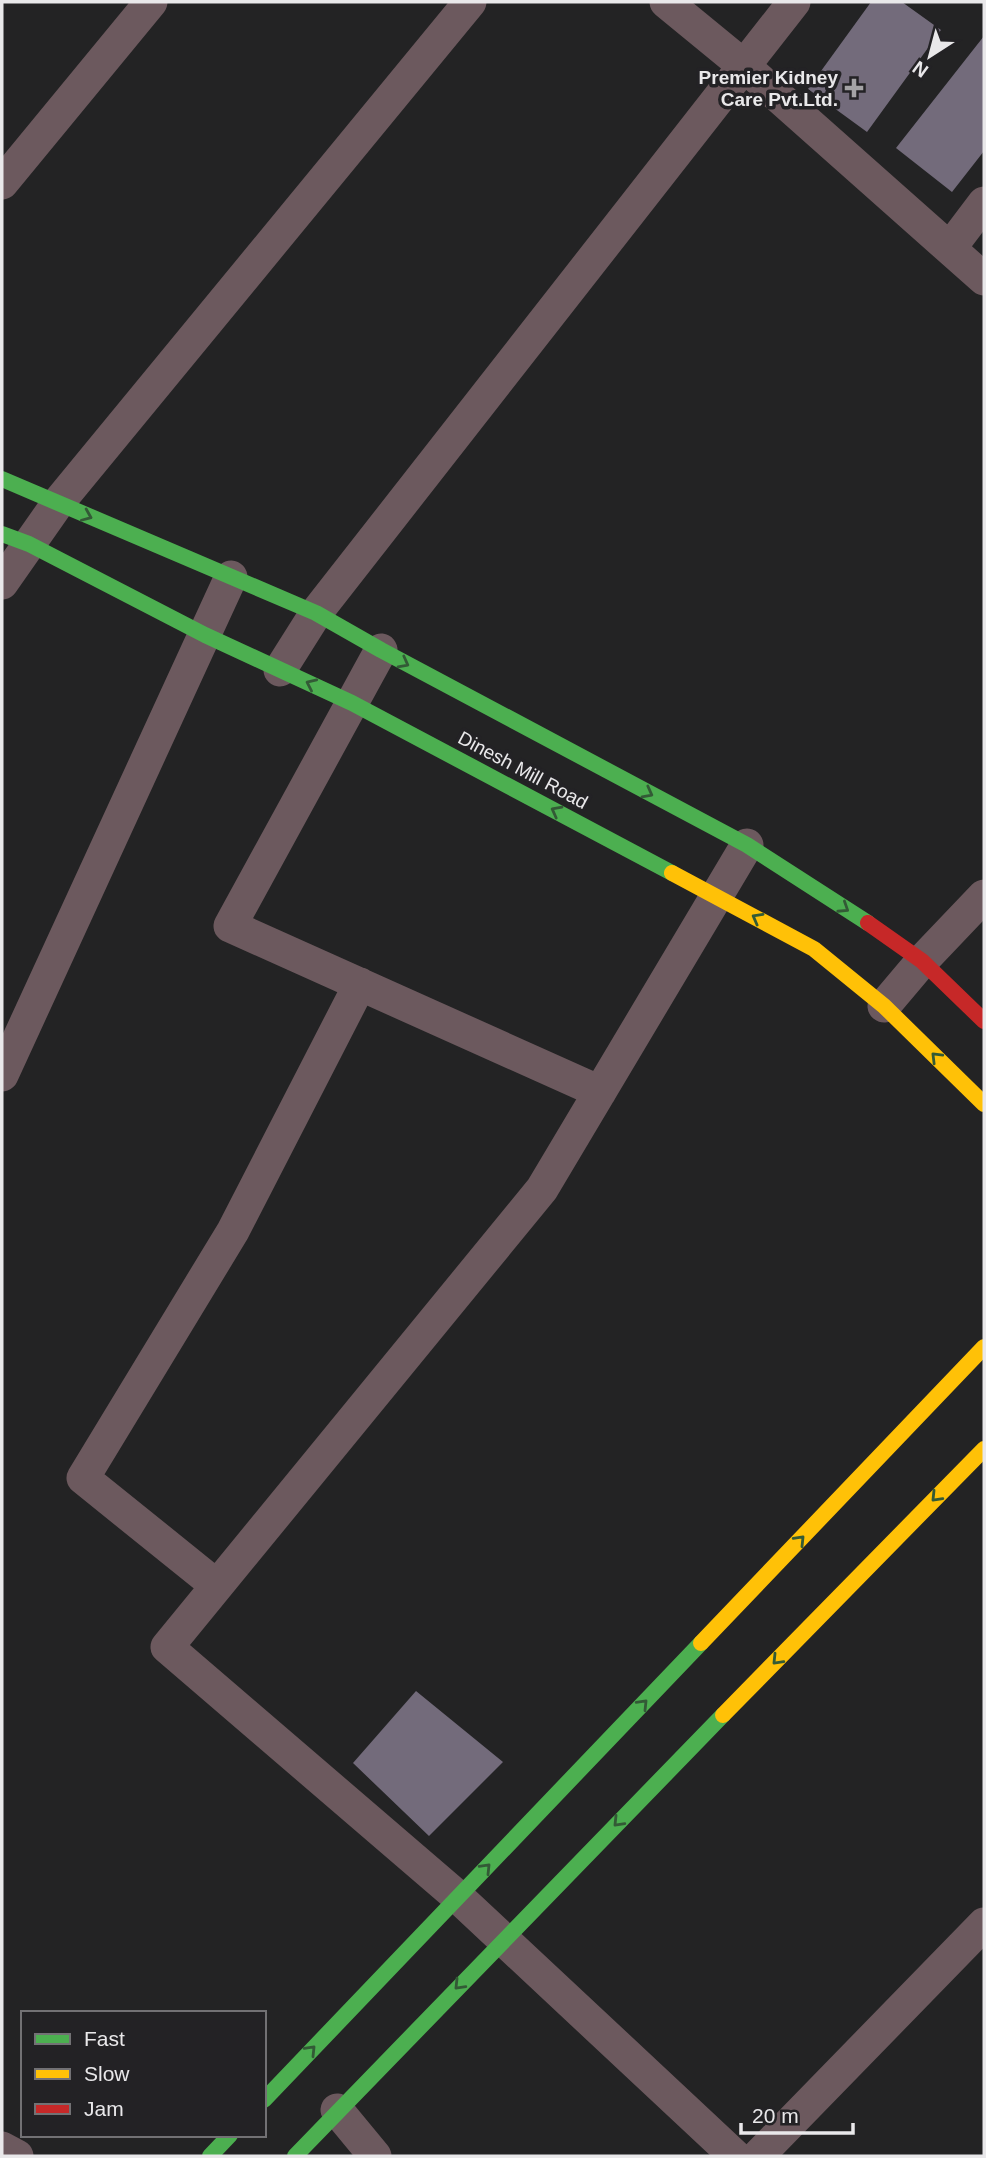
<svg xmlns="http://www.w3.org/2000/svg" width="986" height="2158" viewBox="0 0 986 2158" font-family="Helvetica,sans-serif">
<rect width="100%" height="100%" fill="#232324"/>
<path fill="#736b7b" d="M871,2H902L941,30L867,132L808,89Z
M984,36V151L952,192L896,148Z
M416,1691L503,1762L429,1836L353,1763Z"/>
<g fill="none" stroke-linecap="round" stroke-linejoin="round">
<path stroke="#6c595e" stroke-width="33" d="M666,2L744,66L984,279
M2,183L151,2
M950,248L984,203
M2,583L58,503L470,2
M381,650L230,926L600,1092
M280,670L316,613L794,2
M884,1006L922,961L984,896
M2,1075L231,577
M217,1586L83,1478L233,1231L360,984
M337,2110L375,2156
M2,2148L17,2156
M735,2156L458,1897L167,1647L542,1189L747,845
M758,2156L984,1924"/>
<path stroke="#4caf50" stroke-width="16" d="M2,479L316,613L381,650L747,845L868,923
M2,534L29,544L205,635L352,703L672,873
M264,2100L701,1643
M210,2156L230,2135
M295,2156L723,1715"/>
<path stroke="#ffc107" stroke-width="16" d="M672,873L814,949L884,1006L984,1104
M701,1643L984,1347
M723,1715L984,1449"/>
<path stroke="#c62828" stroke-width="16" d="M868,923L922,961L984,1021"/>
</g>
<defs><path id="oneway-chevron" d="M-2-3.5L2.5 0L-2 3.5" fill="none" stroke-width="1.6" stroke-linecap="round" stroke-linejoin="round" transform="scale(1.75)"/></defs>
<g stroke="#335a36">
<use href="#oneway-chevron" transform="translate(87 516) rotate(23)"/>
<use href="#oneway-chevron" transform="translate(404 663) rotate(28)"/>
<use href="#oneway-chevron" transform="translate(311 684) rotate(-155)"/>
<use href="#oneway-chevron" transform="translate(648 793) rotate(28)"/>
<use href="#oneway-chevron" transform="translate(556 811) rotate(-152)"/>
<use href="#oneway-chevron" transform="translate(844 908) rotate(33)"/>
<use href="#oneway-chevron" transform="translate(757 918) rotate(-151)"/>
<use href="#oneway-chevron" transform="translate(936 1057) rotate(-135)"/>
<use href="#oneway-chevron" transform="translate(936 1497) rotate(134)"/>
<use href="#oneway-chevron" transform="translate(800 1540) rotate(-46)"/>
<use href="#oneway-chevron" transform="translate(777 1660) rotate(134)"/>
<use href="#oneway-chevron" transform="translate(643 1704) rotate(-46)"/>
<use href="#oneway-chevron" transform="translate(618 1822) rotate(134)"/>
<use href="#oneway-chevron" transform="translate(486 1868) rotate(-46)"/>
<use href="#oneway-chevron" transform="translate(459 1985) rotate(134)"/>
<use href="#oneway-chevron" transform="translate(311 2050) rotate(-46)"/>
</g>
<path fill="#a4a3a5" stroke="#232225" stroke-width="2.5" d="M850.5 77.5h7v7h7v7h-7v7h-7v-7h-7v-7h7z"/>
<g text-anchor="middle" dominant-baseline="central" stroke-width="7" stroke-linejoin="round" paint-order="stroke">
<g font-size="19" font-weight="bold" fill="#e9e8ea" stroke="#232225" text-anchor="end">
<text x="838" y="77">Premier Kidney<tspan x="838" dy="22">Care Pvt.Ltd.</tspan></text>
</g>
<g font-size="19" fill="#e9e8ea" stroke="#232225">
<text transform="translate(523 770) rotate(28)">Dinesh Mill Road</text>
</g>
</g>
<rect width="986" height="2158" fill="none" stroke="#e9e8ea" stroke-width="7"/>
<rect x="21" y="2011" width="245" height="126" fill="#232225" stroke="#727174" stroke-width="2"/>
<rect x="35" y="2034" width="35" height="10" fill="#4caf50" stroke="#727174" stroke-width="2"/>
<text x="84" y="2046" font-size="21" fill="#e9e8ea">Fast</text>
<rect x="35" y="2069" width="35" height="10" fill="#ffc107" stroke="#727174" stroke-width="2"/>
<text x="84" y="2081" font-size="21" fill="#e9e8ea">Slow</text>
<rect x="35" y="2104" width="35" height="10" fill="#c62828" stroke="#727174" stroke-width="2"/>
<text x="84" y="2116" font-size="21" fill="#e9e8ea">Jam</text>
<g transform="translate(930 56) rotate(216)" stroke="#232225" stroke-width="5" paint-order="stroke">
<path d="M0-5L12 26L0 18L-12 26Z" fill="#e9e8ea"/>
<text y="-10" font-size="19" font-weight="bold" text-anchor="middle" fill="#e9e8ea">N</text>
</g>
<path d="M741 2123v10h112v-10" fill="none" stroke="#e9e8ea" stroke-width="3.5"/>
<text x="752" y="2123" font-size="21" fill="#e9e8ea" stroke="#232225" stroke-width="5" paint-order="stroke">20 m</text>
</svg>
